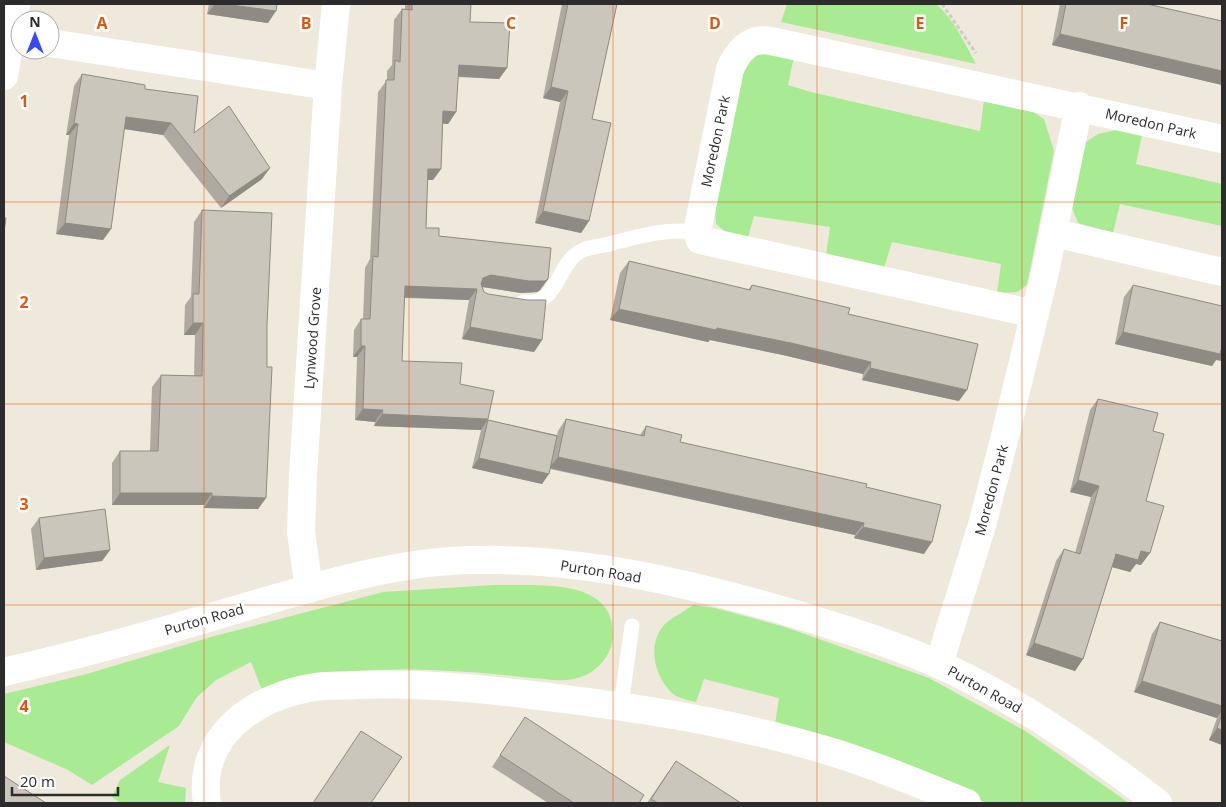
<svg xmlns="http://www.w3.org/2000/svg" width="1226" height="807" viewBox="0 0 1226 807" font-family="'Open Sans',sans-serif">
<rect width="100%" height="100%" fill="#efe9dc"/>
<path fill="#a8eb93" d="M787,4H936C954,19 965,44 976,64L781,22Z
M757,51L794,57L788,85L811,92L980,131L984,100L1030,110L1044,119L1054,151L1027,285L1017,292L997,293L1001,264L892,242L884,268L826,255L830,227L754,216L748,237L728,234L716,224L715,205L737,79Z
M1120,129L1142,135L1136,164L1222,184V226L1120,204L1113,233L1078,223L1072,208L1077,177L1086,142L1098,134Z
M493,585C536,586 621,575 612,642C610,657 595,673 581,677C564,683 549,679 532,678C504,675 477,672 449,671C414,669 378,669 343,672C316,675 288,684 262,690L251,662L216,680L196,698L179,726L92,785L68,770L4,742V694L83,675L211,637L383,592Z
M693,605L715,608L785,627L929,678L1027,732L1129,803H987L924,777L775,724L779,698L704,679L696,702C688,700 676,698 671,692C654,675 647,644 664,625C672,617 684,612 693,605Z
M170,745L158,782L186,788L185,803H120L112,797L120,780Z"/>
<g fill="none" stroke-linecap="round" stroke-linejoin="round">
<path stroke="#ccc" stroke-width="3" stroke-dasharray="4 2.5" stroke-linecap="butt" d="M942,4L976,53"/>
<path stroke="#fff" stroke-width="15" d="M523,302C560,307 555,263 583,250C591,247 601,246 609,244C639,236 666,228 697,232
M621,705L632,626"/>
<path stroke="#fff" stroke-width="28" d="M50,43L328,86
M4,76L16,4
M1054,233L1222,272
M1035,314L700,240L697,232L730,69C738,51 749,37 771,41L1222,139
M309,589L301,532L303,474L328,86L336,4
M939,664L982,525L1003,444L1045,272L1079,106
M207,803C196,736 255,696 315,687C329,685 344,686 358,685C413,683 468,687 523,694C627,706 731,721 832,752C878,766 922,785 967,803"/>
<path stroke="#fff" stroke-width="28" d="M4,672C82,654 159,633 235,610C294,593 353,574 414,565C539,547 676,579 795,614C844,629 894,644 940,665C1018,700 1090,751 1158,803"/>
</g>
<path fill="#aeaaa2" d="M209,4H277L268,23L207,14Z
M405,4H471L470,22L507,68L499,79L458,77L456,112L448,124L443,123L441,169L433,180H427L426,228L439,236L548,279L540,290L537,292L521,293L482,287L484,292L542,340L534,352L462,339L469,300L404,298L402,361L460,384L488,420L557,435L558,431L566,419L640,435L646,426L680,442L866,487L924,554L854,538L855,535L550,469L542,484L472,468L481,430L374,426L375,422L355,420L357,357H353L354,330L361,319H363L365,268L370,259L378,92L387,80V71L392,65L394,20L402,9H405Z
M562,4H617L592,119L589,221L581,233L535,223L560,102L543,98Z
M1060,4H1147L1222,21V85L1052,45Z
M82,74L145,89L194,133L262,179L221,208L163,135L124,129L111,229L103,240L56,234L69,135H66L74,86Z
M202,210L267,325L266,498L258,509L204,508V505H112V463L120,451H150L152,387L161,375L194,376L195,335H184L185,305L191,297L194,222Z
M629,261L748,290L752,285L848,314L959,401L862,380L863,374L783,355L710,340L708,342L610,320L620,273Z
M1133,285L1216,360L1212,366L1115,344L1124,297Z
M1098,399L1153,431L1146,501L1141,565L1136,564L1130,572L1112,567L1083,659L1075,671L1026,655L1056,561L1064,549L1075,553L1091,497L1070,492L1090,410Z
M39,518L110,550L102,561L36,570L31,529Z
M1160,622L1222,641V745L1209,740L1217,718L1134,692L1152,634Z
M525,717L639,803H548L492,767Z
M668,772L741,803H647Z"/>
<path fill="#8d8b84" d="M215,4H223L276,11L268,23L207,14Z
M1060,34L1222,71V85L1052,45Z
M459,65L507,68L499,79L451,76Z
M551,87L568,91L560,102L543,98Z
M443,111L456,112L448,124L435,123Z
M126,117L171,123L163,135L118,128Z
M74,123L78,124L69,135H66Z
M270,168L262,179L221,208L229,196Z
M428,169H441L433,180H420Z
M543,211L589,221L581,233L535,223Z
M65,223L111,229L103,240L56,234Z
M491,275L548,279L540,290L537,292L521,293L483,287L477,289L469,300L397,297L405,286L483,278Z
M619,309L791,343L871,362L863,374L783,355L710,340L708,342L610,320Z
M193,323H203L195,335H184Z
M470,327L542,340L534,352L462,339Z
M1123,332L1222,347V361L1216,360L1212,366L1115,344Z
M361,346H365L357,357H353Z
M870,368L967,390L959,401L862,380Z
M363,409L383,410L375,422L355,420Z
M382,414L488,419L481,430L374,426Z
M558,457L864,523L855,535L549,468Z
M479,458L549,474L542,484L472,468Z
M1078,480L1099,486L1091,497L1070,492Z
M120,493H212L204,505H112Z
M212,496L266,498L258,509L204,508Z
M863,527L932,542L924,554L854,538Z
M110,550L102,561L36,570L44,558Z
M1141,551L1150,553L1141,565L1136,564L1130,572L1108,566L1116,554Z
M1034,643L1083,659L1075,671L1026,655Z
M1142,681L1222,706V711L1217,718L1134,692Z
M1217,728L1222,730V745L1209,740Z"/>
<path fill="#cac6bc" stroke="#8d8b84" d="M223,4H277L276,11Z
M412,4H471L470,22L510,23L507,68L459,65L456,112L443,111L441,169H428L426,228H439V236L551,248L548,279L545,281H529L491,275L483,278L481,284L484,292L488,294L527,300H546L542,340L470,327L477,289L405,286L402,361L462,363L460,384L494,391L488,419L382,414L383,410L363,409L365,346H361V319H370L373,256L378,257L386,80H394L395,60L400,62L402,9L412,10Z
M568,4H617L592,119L611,123L589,221L543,211L568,91L551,87Z
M1066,4H1147L1222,21V71L1060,34Z
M82,74L145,85V89L198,96L194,133L229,106L270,168L229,196L171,123L126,117L111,229L65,223L78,124L74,123Z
M202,210L272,213L267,325V367H272L266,498L212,496V493H120V451H158L161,375L202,376L203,323H193V294H199Z
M4,218H6L4,232Z
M629,261L750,290L752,285L850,308L848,314L978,344L967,390L870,368L871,362L791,343L717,328L716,330L619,309Z
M1133,285L1222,306V347L1220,354L1123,332Z
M1098,399L1158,413L1153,431L1164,434L1146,501L1164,506L1150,553L1141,551L1138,560L1116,554L1083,659L1034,643L1064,549L1080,554L1099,486L1078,480Z
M566,419L644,436L646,426L682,435L680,442L867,484L866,487L941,505L932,542L863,527L864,523L558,457Z
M488,420L557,436L549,474L479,458Z
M105,509L110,550L44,558L39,518Z
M1160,622L1222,641V706L1142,681Z
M1222,714V730L1217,728Z
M525,717L644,795L639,803H574L500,755Z
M361,731L402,757L371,803H313Z
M676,761L741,803H658L651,799Z
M4,776L46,803H4Z"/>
<path fill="none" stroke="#df570e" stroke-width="1" stroke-opacity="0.55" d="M204,4V803M409,4V803M613,4V803M817,4V803M1022,4V803M4,202H1222M4,404H1222M4,605H1222"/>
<g text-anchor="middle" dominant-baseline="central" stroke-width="5" stroke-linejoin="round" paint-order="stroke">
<g font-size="14" fill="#2c2c2c" stroke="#fff">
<text transform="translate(1151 123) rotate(13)">Moredon Park</text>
<text transform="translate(715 141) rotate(-78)">Moredon Park</text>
<text transform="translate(312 338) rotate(-86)">Lynwood Grove</text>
<text transform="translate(991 490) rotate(-75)">Moredon Park</text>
<text transform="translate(601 571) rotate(9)">Purton Road</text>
<text transform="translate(204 619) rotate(-16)">Purton Road</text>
<text transform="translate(985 689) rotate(29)">Purton Road</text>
</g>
</g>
<g font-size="16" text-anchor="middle" font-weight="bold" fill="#df570e" stroke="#fff" stroke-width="5" stroke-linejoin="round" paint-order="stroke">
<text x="102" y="29">A</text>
<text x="306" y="29">B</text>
<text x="511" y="29">C</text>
<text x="715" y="29">D</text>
<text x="920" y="29">E</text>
<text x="1124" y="29">F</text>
<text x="24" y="107">1</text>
<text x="24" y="308">2</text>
<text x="24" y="510">3</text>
<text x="24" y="712">4</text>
</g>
<rect width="1226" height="807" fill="none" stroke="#2c2c2c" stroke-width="10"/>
<g transform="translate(35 35)"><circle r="24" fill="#ffffff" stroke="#ababab"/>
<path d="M0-4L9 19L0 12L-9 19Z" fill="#3949ff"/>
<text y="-8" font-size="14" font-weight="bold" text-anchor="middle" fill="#2c2c2c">N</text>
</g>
<path d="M12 787v8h106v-8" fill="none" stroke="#2c2c2c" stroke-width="2.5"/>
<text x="20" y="787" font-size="15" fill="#2c2c2c" stroke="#ffffff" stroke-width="4" paint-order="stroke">20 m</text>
</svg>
